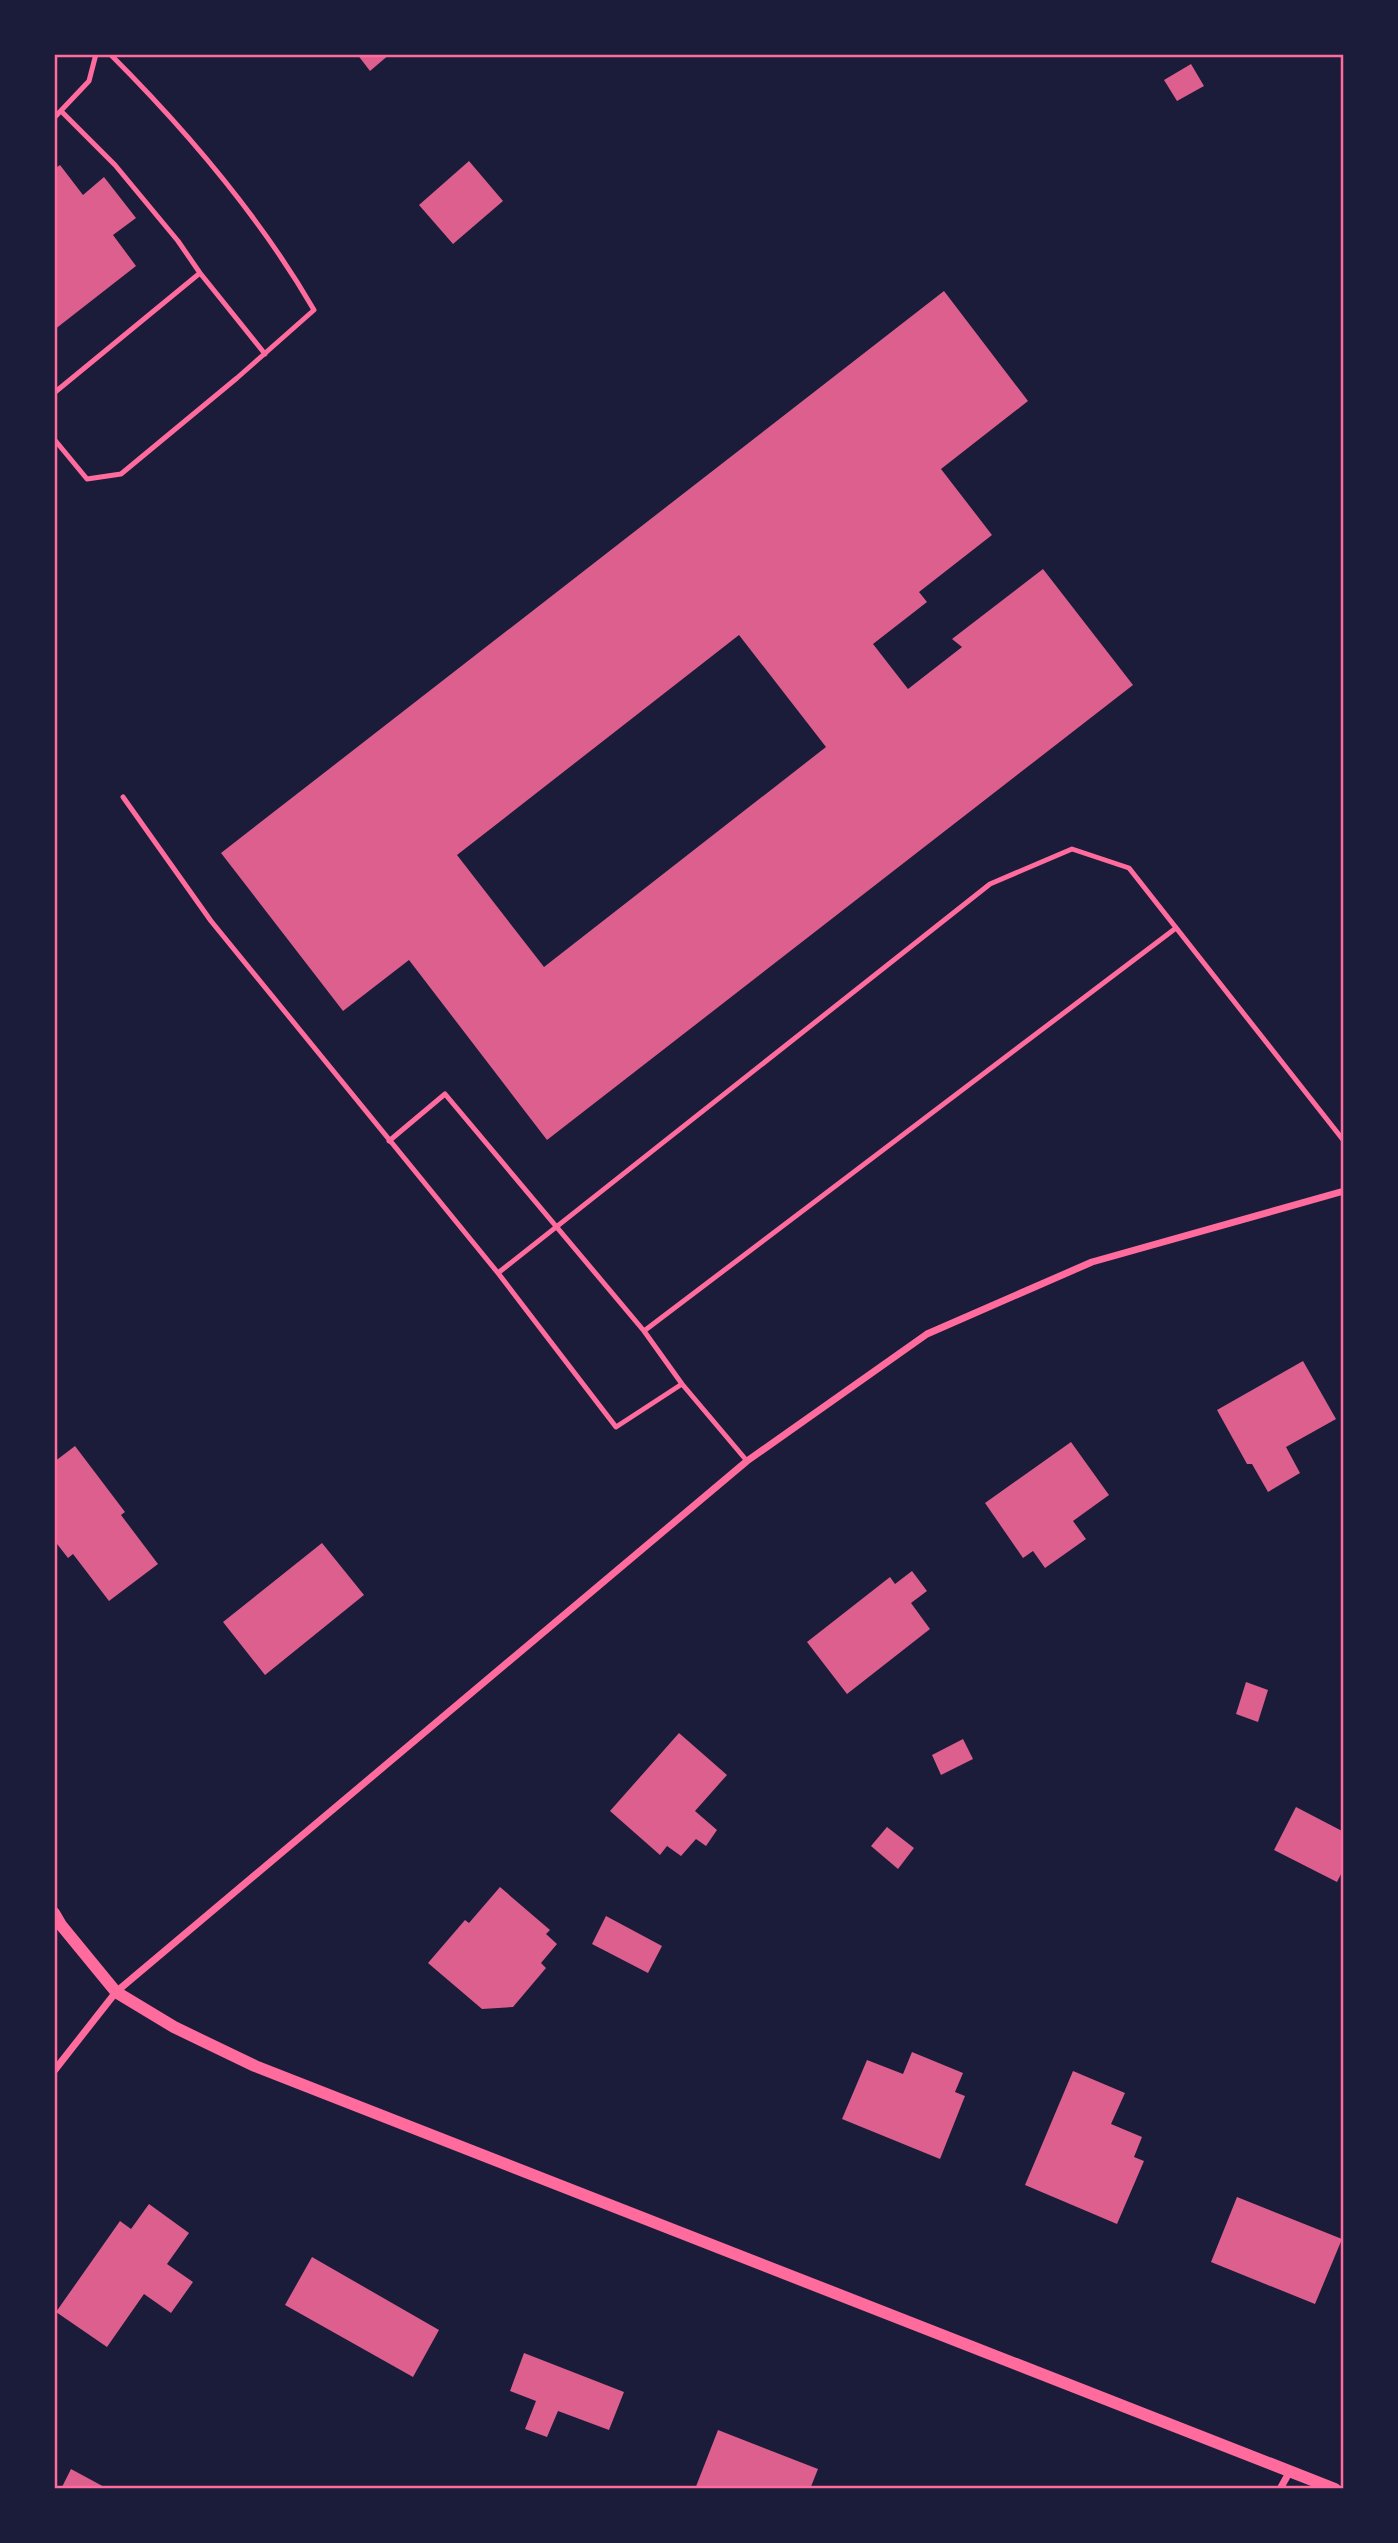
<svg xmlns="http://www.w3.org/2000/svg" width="1398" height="2543" viewBox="0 0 1398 2543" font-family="Raleway,sans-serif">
<rect width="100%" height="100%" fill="#1b1b3a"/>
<path fill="#dd5f8e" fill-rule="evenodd" d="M357,54H390L370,71Z
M1191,64L1204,86L1177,101L1164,80Z
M469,161L503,201L453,244L419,205Z
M60,165L83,195L104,177L136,218L113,235L136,266L54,330V169Z
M944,291L1028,401L941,469L992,535L919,592L927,602L873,644L908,689L962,647L952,639L1043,569L1133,685L547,1140L409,960L343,1011L221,853ZM739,635L826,747L544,967L457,855Z
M1303,1361L1336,1419L1286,1447L1300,1473L1268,1492L1252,1464H1247L1217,1410Z
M1071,1442L1109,1495L1073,1521L1086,1539L1045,1568L1033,1551L1023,1558L985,1503Z
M75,1446L125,1512L121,1515L158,1564L109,1601L73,1554L68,1558L54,1540V1462Z
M322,1543L364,1595L265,1675L223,1622Z
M912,1571L927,1591L911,1603L930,1629L847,1694L807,1642L890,1577L895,1584Z
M1246,1682L1268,1690L1258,1722L1236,1714Z
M679,1733L727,1775L695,1811L717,1830L706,1846L696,1839L681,1856L667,1846L660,1855L610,1811Z
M963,1739L973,1759L941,1775L932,1755Z
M1296,1807L1344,1832V1868L1337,1882L1274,1850Z
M887,1827L914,1848L898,1869L871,1846Z
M500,1887L550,1930L546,1934L557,1944L541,1963L546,1968L513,2007L482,2009L428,1963L465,1920L469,1923Z
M606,1916L662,1946L648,1973L592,1944Z
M912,2052L963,2073L955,2092L965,2096L940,2159L842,2119L867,2060L903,2074Z
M1073,2071L1125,2093L1111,2124L1142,2137L1134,2157L1144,2161L1117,2224L1025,2185Z
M1237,2197L1342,2239L1315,2304L1211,2262Z
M149,2204L189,2233L167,2264L193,2282L171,2313L144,2294L107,2347L56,2312L120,2221L131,2229Z
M312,2257L439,2330L413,2377L285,2305Z
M524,2353L624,2392L609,2430L558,2411L547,2437L525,2429L536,2401L510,2391Z
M718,2430L818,2469L810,2489H695Z
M71,2469L108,2489H61Z"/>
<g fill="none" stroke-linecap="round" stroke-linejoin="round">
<path stroke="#ff6b9d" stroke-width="5" d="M61,111L115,165L178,241L200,273L265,354
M54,118L89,81L96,54
M54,393L200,273
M54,439L87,479L121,474L237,378L314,310C259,215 187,131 110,54
M123,797L211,921L498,1273L990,884L1072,849L1129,868L1344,1141
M389,1141L445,1094L644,1331L682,1384L747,1461
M498,1273L616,1427L682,1384
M644,1331L1176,928"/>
<path stroke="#ff6b9d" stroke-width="7" d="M54,2071L116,1992L747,1461L927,1334L1092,1262L1344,1191
M1280,2489L1290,2471"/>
<path stroke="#ff6b9d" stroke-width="12" d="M54,1913L61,1925L116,1992L174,2027L255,2066L1335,2489"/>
</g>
<rect width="1398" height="2543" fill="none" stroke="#1b1b3a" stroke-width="112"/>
<rect x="56" y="56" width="1286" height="2431" fill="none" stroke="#ff6b9d" stroke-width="2.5"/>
</svg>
